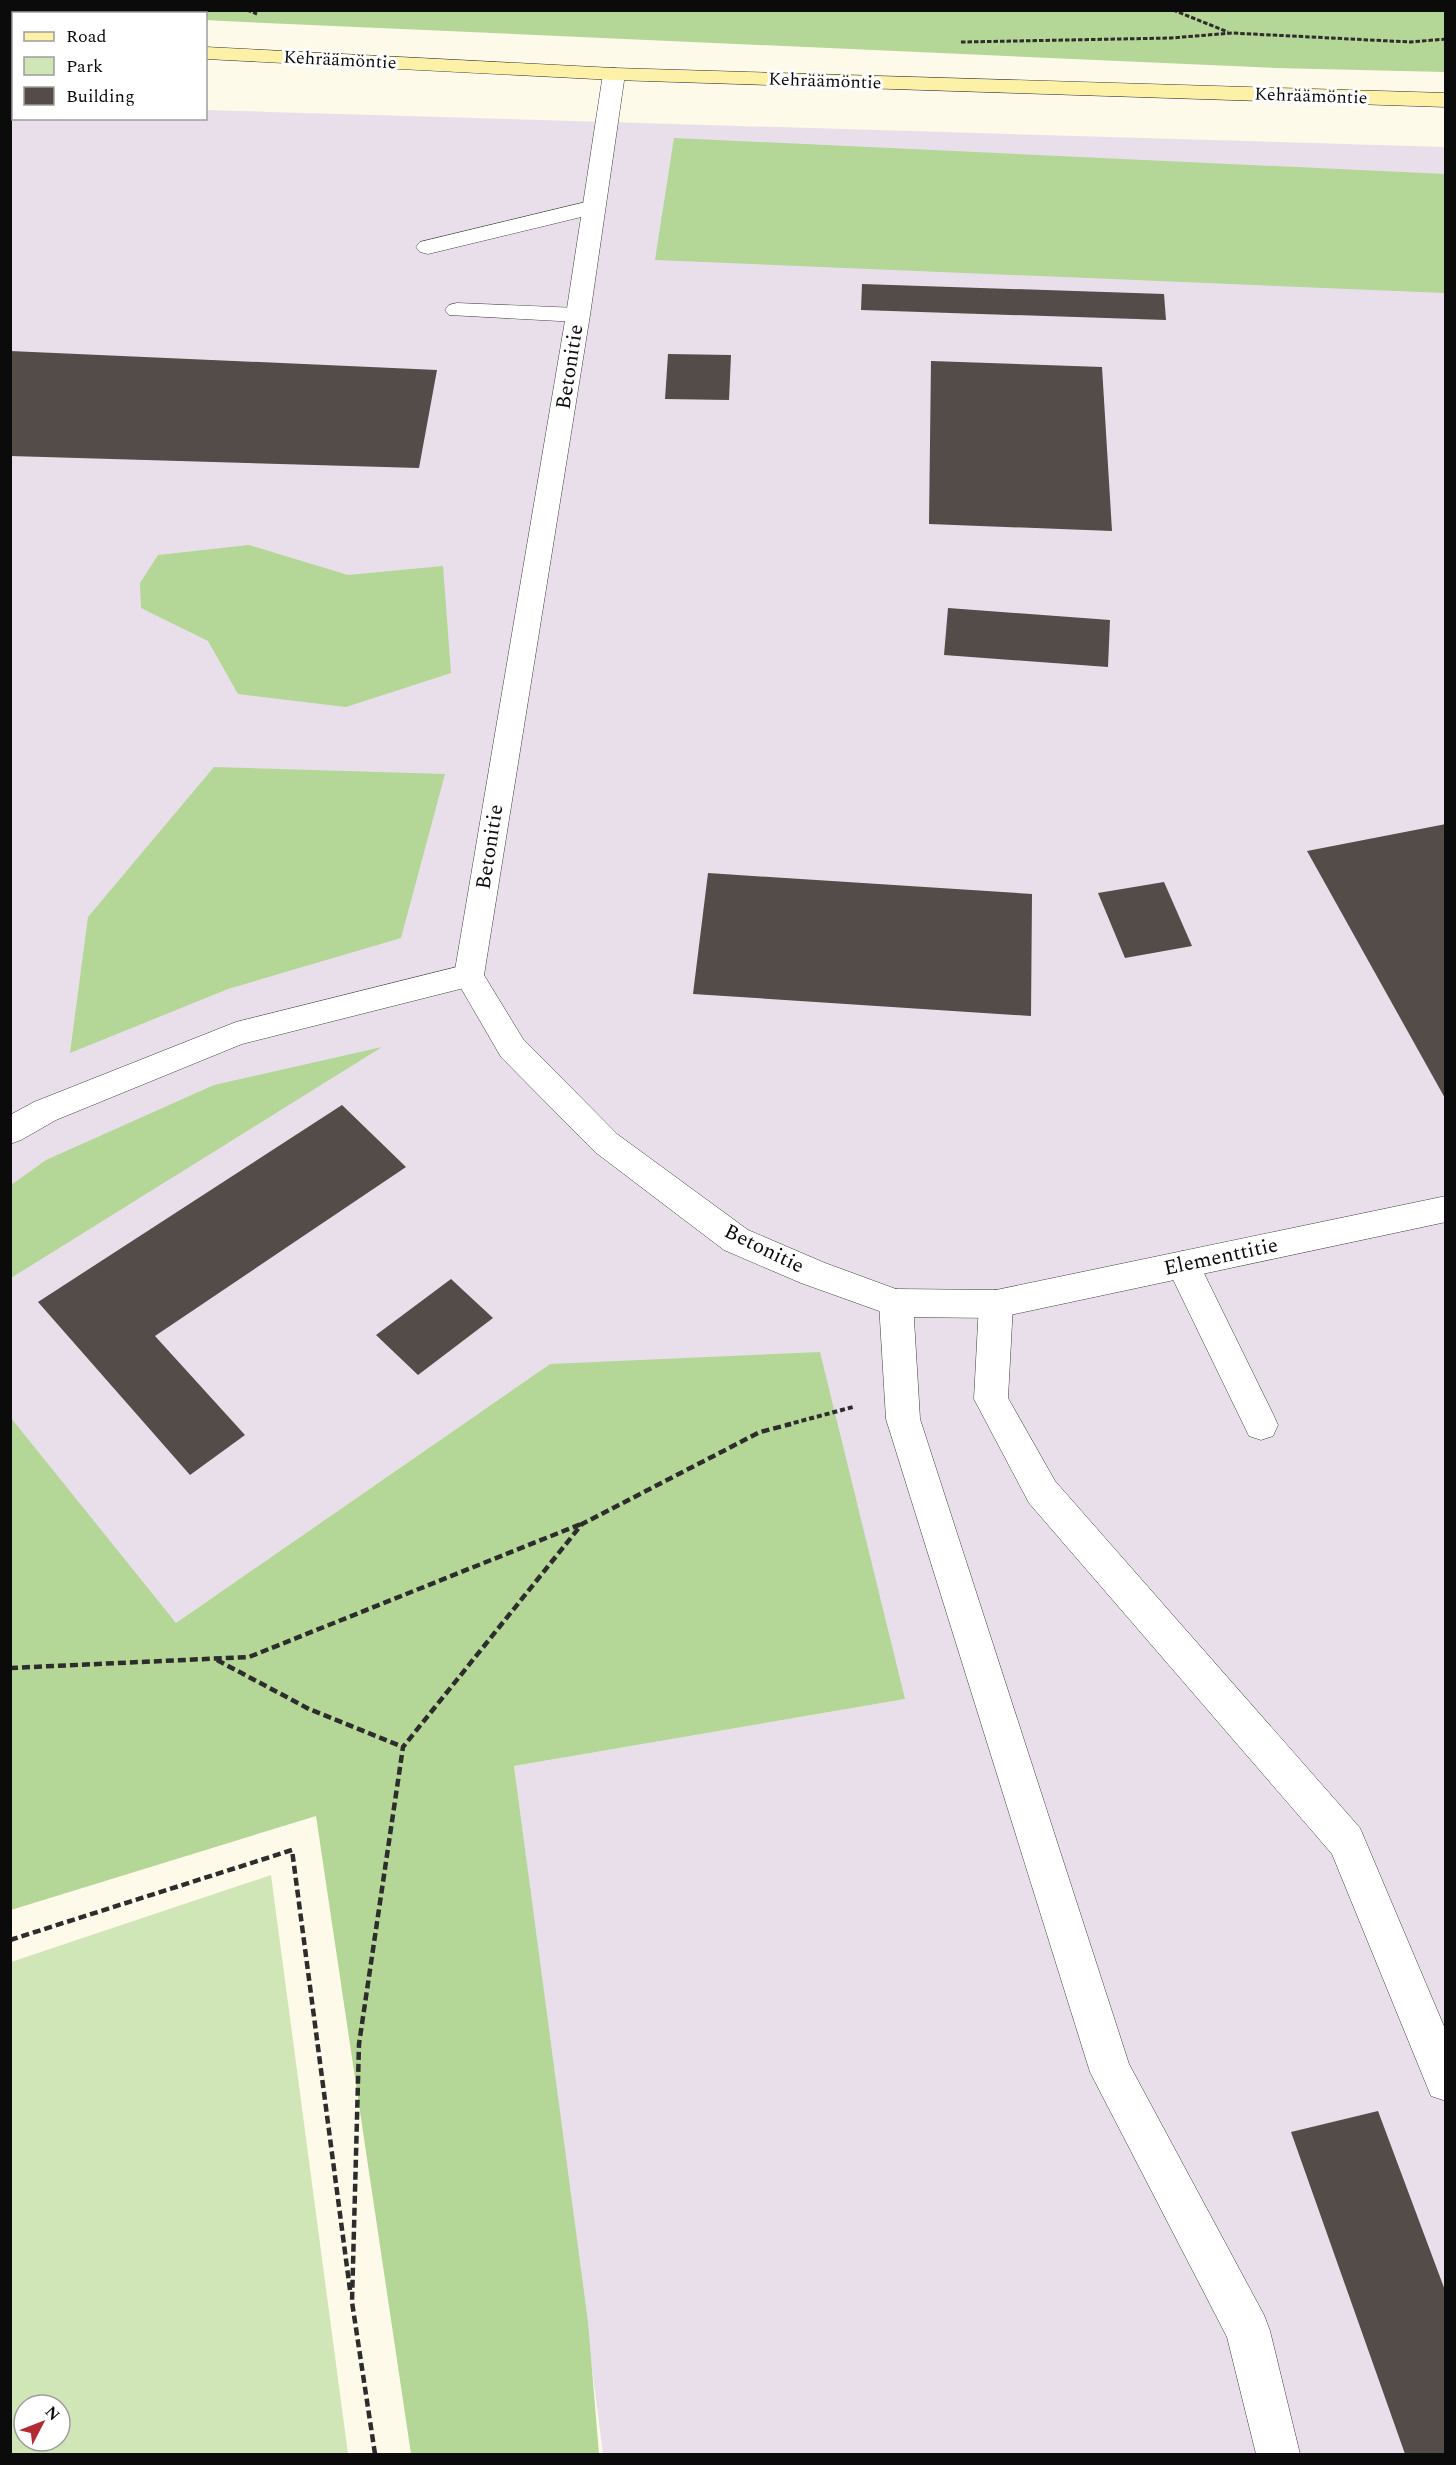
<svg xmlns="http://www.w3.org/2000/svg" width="1456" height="2465" viewBox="0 0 1456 2465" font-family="Spectral,serif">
<rect width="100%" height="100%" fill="#fefaea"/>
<path fill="#e9dfea" d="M11,104H13L14,118H206V110L1445,147V2454H603L514,1766L905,1699L550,1364L176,1623L11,1445Z"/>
<path fill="#d0e6b6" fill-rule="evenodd" d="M271,1875L348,2454H11V1962ZM24,2405H60V2441H24Z"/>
<path fill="#b4d696" d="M1445,10V72L1275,68L223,21L206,20V14H124L87,11Z
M674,138L1445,174V293L655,260Z
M249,545L348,575L443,566L451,673L346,707L238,694L208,641L141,608L140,583L158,555Z
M214,767L445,774L401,938L228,989L70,1053L88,917Z
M382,1047L11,1278V1185L46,1160L214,1085Z
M820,1352L905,1699L514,1766L588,2322L599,2454H411L316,1816L11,1910V1418L176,1623L550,1364Z"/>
<path fill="#534c48" d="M862,284L1164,294L1166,320L861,310Z
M10,351L437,370L419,468L10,456Z
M668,354L731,355L729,400L665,399Z
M931,361L1102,367L1112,531L929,524Z
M948,608L1110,620L1108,667L944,655Z
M1446,824V1100L1307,851Z
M708,873L1032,894L1031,1016L693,994Z
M1164,882L1192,946L1125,958L1098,893Z
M342,1105L406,1167L155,1336L245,1435L190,1475L38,1302Z
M451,1279L493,1318L418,1375L376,1335Z
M1378,2111L1446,2293V2454H1405L1291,2132Z"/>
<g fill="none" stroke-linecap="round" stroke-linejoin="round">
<g stroke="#3e3e3e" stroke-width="1">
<path id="lane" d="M594,200L602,202L605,207L602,212L428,254L420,252L416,247L420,242Z
M457,303L578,308L586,310L590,315L586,320L578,322L449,315L445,310L449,305Z
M469,964L480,968L484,976L480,984L242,1044L56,1120L21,1140L10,1144V1115L34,1102L236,1022Z
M1183,1251L1195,1255L1273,1414L1278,1425L1273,1436L1261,1440L1249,1436L1166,1265L1171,1255Z
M896,1289L908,1293L913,1303L920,1419L1129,2064L1264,2315L1270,2331L1300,2454H1256L1227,2337L1090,2072L886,1419L879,1303L884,1293Z
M996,1290L1008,1294L1013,1304L1008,1398L1055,1481L1360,1828L1446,2031V2101L1431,2096L1332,1854L1029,1503L974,1399L979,1304L984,1294Z"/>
</g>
<g stroke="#3e3e3e" stroke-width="1">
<path id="street" d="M614,68L622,69L625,74L590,315L484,975L523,1039L617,1134L748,1230L825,1263L896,1289L996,1290L1446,1196V1222L996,1318L896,1317L801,1283L724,1250L595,1152L501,1057L454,976L566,315L603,74L606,69Z"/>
</g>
<g stroke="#2d2d2d" stroke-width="1">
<path id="secondary" d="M10,33L14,34V46L10,45Z
M206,47L614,68L1446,93V107L614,80L206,59Z"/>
</g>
<path stroke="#2d2d2d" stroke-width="3" stroke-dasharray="4.5 2" stroke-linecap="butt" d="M247,10L257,14
M1173,10L1228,32
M961,42L1171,38L1232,33L1410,42L1446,39"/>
<path stroke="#2d2d2d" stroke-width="4" stroke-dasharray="5 3" stroke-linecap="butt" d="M786,1425L853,1407"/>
<path stroke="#2d2d2d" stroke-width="4.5" stroke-dasharray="8 4" stroke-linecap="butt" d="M217,1660L309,1709L403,1747
M10,1668L249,1657L581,1524
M10,1940L292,1850L350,2290
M375,2454L352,2302L359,2044L403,1747L582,1524L760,1432L791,1424"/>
<use href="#lane" fill="#fff" fill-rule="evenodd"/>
<use href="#street" fill="#fff" fill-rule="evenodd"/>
<use href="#secondary" fill="#fcf1a7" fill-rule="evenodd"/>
</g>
<g text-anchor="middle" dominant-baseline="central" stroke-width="6" stroke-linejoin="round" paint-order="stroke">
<g font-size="18" fill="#0b0b0b" stroke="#fff">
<text transform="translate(340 60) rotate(3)">Kehräämöntie</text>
<text transform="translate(825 81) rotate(2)">Kehräämöntie</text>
<text transform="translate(1311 96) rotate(2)">Kehräämöntie</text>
</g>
<g font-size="21" fill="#0b0b0b" stroke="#fff">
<text transform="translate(570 367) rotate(-81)">Betonitie</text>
<text transform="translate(490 847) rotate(-81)">Betonitie</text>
<text transform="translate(764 1249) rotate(26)">Betonitie</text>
<text transform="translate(1221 1257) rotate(-12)">Elementtitie</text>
</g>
</g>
<rect width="1456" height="2465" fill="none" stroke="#0b0b0b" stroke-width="24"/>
<rect x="12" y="12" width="195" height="108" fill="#ffffff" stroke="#9d9d9d" stroke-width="1.5"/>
<rect x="24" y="32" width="30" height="9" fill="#fcf1a7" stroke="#9d9d9d" stroke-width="1.5"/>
<text x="66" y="42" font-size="18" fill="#0b0b0b">Road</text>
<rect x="24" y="57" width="30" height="18" fill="#d0e6b6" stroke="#9d9d9d" stroke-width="1.5"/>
<text x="66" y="72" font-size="18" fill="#0b0b0b">Park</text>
<rect x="24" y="87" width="30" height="18" fill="#534c48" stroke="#9d9d9d" stroke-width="1.5"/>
<text x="66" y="102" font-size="18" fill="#0b0b0b">Building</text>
<g transform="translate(42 2423) rotate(48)"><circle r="28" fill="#ffffff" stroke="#9d9d9d" stroke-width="1.5"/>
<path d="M0-4.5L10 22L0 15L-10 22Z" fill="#b42a32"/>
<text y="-9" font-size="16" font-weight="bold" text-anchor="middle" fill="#0b0b0b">N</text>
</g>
</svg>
